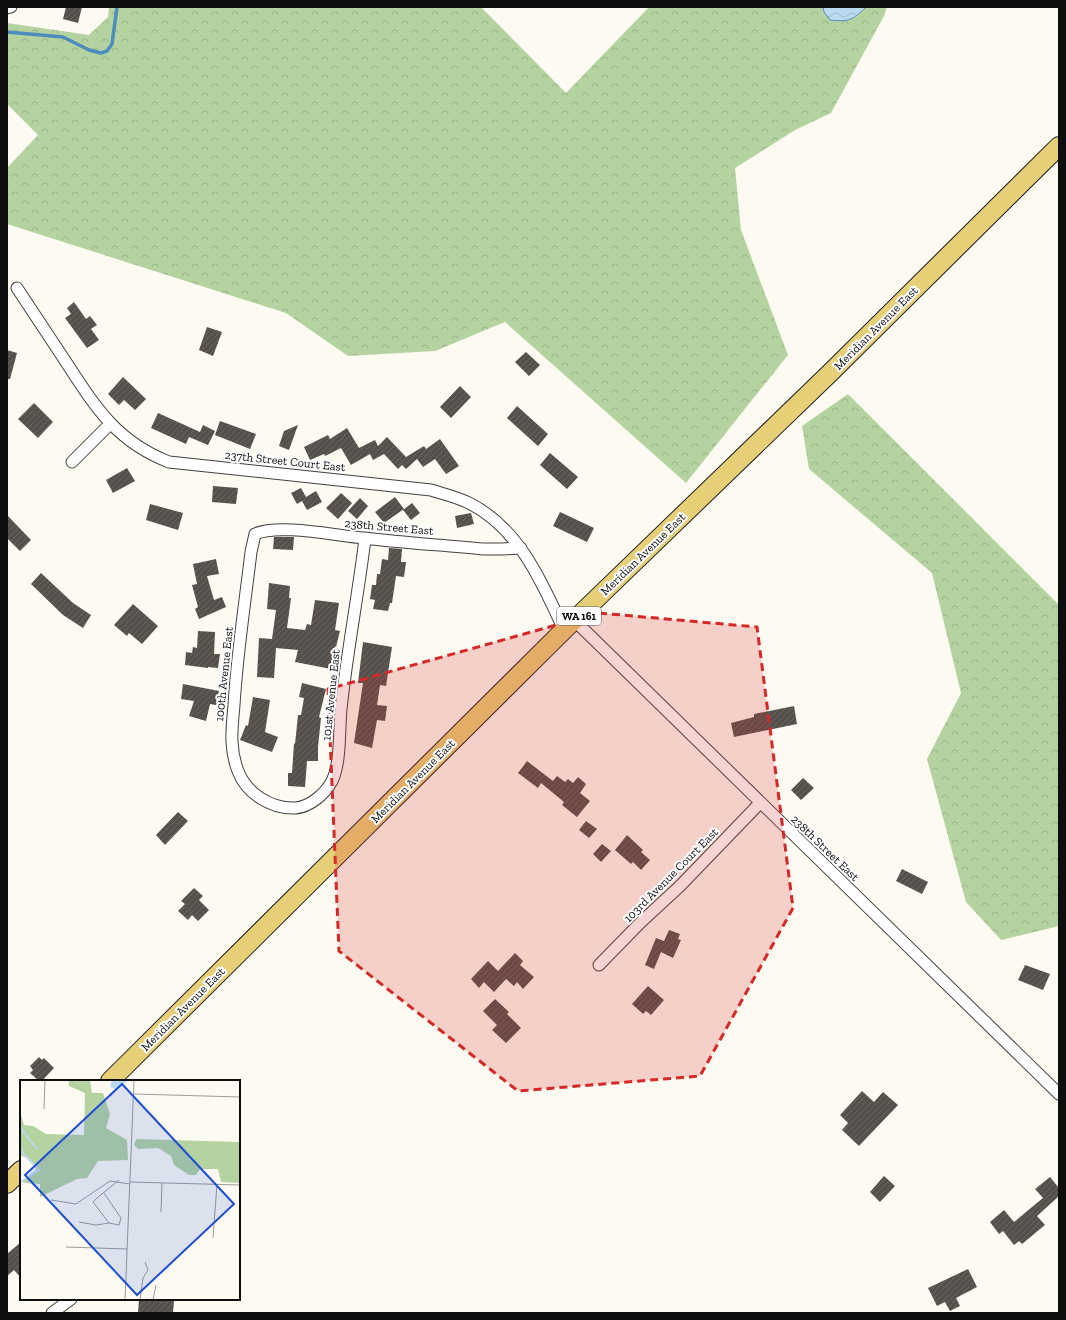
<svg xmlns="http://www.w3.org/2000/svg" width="1066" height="1320" viewBox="0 0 1066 1320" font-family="'Zilla Slab',serif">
<defs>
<pattern id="forest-crowns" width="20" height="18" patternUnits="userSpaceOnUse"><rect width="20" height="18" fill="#b5d3a0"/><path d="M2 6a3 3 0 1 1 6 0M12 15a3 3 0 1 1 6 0" fill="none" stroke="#9ab489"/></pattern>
<pattern id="water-waves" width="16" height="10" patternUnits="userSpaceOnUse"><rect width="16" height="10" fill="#bcdaef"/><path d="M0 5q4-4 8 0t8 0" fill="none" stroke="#a0bacc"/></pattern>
<pattern id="building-hatch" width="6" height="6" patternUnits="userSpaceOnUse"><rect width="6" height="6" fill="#55504c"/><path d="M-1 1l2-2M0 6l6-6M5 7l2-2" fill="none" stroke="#696561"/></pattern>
</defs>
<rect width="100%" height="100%" fill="#fdfbf1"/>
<path fill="url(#forest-crowns)" d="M109,7H481L566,93L649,7H823L824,12L856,17L866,7H887L884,16L831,113L795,130L735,168L741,230L788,355L686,483L505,322L435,351L348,356L286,313L7,224V168L38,135L7,104V23L89,35L108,17Z
M848,394L1059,605V926L1001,940L966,902L927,759L961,693L932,573L809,469L802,426Z"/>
<path fill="url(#water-waves)" stroke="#4c8dbd" d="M823,7H866C853,20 849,22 830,20L824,12Z"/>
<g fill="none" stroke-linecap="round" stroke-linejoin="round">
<path stroke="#4c8dbd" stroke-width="3.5" d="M7,32L63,37L89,50L101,53L107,51L112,44L117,7"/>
</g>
<path fill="url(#building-hatch)" d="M66,7H82L78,23L63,19Z
M74,302L86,319L90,316L97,325L91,329L99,340L87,348L65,318L71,314L67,308Z
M207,327L222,332L213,356L199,350Z
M7,350L17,353L10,379H7Z
M526,352L540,365L529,376L515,362Z
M123,377L146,399L135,410L124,400L119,405L108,394Z
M460,386L471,397L451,418L440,407Z
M34,403L53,422L38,438L18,419Z
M517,406L548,434L538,446L507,418Z
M158,413L200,432L203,425L215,431L208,445L189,437L186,444L151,428Z
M220,421L256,434L250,449L215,435Z
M298,425L289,450L279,446L284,431Z
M347,428L359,448L375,440L378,446L387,437L406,457L424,446L426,449L440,439L459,466L446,474L435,459L423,467L417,459L406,469L402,465L398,469L384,454L373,460L370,454L351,465L341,448L325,456L324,454L310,460L304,447L328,435L330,439Z
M550,453L578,477L567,489L540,465Z
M127,468L135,481L113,493L106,480Z
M213,486L238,488L236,504L212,502Z
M301,488L306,497L316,491L322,502L307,510L302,501L297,504L291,493Z
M341,493L352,503L338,519L326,508Z
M395,497L404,509L384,523L375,512Z
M360,498L368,506L357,519L348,511Z
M412,503L420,513L411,520L403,510Z
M150,504L183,513L178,530L146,520Z
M560,512L594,528L587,542L553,526Z
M471,513L474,524L457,528L455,516Z
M7,515L31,540L20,551L7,538Z
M274,537H294L293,550L273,549Z
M389,548L402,549L401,562H406L404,577L396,576L392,603H390L388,611L373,609L375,600L370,599L372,585H376L377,574H380L382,559L388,560Z
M216,559L219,574L207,576L214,600L222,597L226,607L199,619L195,609L198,607L192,585L197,584L193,564Z
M41,573L73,603L91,615L83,628L63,615L31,584Z
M269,583L290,586L289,598H291L287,628L305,630L307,624L311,625L315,600L339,603L335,630L340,631L336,647L335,646L331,669L295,662L298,650L276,648L274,678L257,677L259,638L272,639L276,610L267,609Z
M133,604L158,626L142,644L129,633L127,636L114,625Z
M198,631L215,632L214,654H220L218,668L208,667V668L185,665L186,652L192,653L193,647L197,648Z
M363,642L392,647L386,686L380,685L377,705L387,706L385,721L377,720L372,748L354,743L363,683H358Z
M302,683L326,689L319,717L321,718L318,747V761H307L305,787L288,786V773H292L294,743L295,744L298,715H301L304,698L299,697Z
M183,684L219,691L216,705L210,704L206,721L189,716L194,701L181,699Z
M253,697L270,700L265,732L278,737L272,752L240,740L246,725L248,726Z
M794,706L797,724L734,737L731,723L754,717V714Z
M527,761L553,781L557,776L565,782L568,779L573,783L578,777L586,784L580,793L590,801L577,817L562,805L564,802L541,783L538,788L518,773Z
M803,778L814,788L801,800L791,790Z
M178,812L188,821L165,845L156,835Z
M586,821L597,829L589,838L579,830Z
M627,835L643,850L641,852L650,860L641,870L633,862L631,864L615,850Z
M602,844L611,851L601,862L593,854Z
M902,869L928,882L922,894L896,881Z
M194,888L203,896L199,900L209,910L198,921L192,915L188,920L178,911L185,904L181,901Z
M669,930L680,934L678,939L681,940L673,958L661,952L654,969L645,965L656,938L664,941Z
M515,953L523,961L520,965L534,977L523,989L517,982L514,986L506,979L494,992L484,982L479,988L471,979L488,961L498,971Z
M1025,965L1050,974L1043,990L1018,980Z
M648,986L664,1000L651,1015L646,1011L643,1014L632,1004Z
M495,999L509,1012L507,1014L521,1028L506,1043L492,1030L497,1025L483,1011Z
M39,1057L42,1060L44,1058L54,1068L42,1081H39L30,1073L33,1070L30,1066Z
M862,1091L874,1102L883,1092L898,1105L859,1146L842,1130L848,1123L840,1115Z
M884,1176L895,1186L880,1202L870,1192Z
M1050,1177L1059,1188V1196L1037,1216L1045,1225L1022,1244L1019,1241L1014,1245L1003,1231L999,1234L990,1222L1004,1210L1014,1222L1043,1198L1035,1189Z
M21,1242V1278L14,1270L7,1276V1254Z
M968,1269L977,1287L956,1298L960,1306L950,1311L945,1302L937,1306L928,1288Z
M139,1299L174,1301L173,1313H138Z"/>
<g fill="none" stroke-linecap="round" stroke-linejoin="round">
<g stroke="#414141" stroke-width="13">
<path id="street" d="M7,8L11,7
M17,288C32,311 48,335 64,359C94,405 115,441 169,462L431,490C444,494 457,497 469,503C519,528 542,582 564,630
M72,462L110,424
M365,539C358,596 347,652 341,709C339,729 341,763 332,781C325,794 310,807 295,808C271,809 246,793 238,771C229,748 232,728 234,705C237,654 245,603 251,552L255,534C279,523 337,536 364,538C404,543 443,545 483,549H502L521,548
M574,620L1059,1094
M599,965L641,922L680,886L760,803
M52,1313L71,1299"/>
</g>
<g stroke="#1f1f1f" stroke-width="20">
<path id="primary" d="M110,1081L564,630L831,372L1059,146
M7,1184L21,1170"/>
</g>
<use href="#street" stroke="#fff" stroke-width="11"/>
<use href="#primary" stroke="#e7cf77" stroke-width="18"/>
</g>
<path fill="#d62828" fill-opacity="0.2" stroke="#d62828" stroke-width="3" stroke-dasharray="8 5" stroke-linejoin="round" d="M599,613L757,627L793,908L700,1076L518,1091L339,951L328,689Z"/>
<g text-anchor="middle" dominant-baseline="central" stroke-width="4" stroke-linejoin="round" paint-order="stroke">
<rect fill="#fff" stroke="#565656" stroke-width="1" x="557" y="607" width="44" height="18" rx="3"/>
<g font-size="11" font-weight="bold" fill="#0e0e0e">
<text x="579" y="616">WA 161</text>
</g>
<g font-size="12" fill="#0e0e0e" stroke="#fff">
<text transform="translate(876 328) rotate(-45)">Meridian Avenue East</text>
<text transform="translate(285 461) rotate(6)">237th Street Court East</text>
<text transform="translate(389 527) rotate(5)">238th Street East</text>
<text transform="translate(643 554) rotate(-44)">Meridian Avenue East</text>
<text transform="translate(224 674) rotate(-84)">100th Avenue East</text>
<text transform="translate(331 695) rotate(-84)">101st Avenue East</text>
<text transform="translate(413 781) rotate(-45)">Meridian Avenue East</text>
<text transform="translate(825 848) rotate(44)">238th Street East</text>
<text transform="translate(671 875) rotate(-45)">103rd Avenue Court East</text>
<text transform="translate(183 1009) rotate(-45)">Meridian Avenue East</text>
</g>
</g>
<g transform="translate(20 1080)">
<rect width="220" height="220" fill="#fdfbf1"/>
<path d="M49,0H70L72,13H83L90,34L86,48L107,60L108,80L78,81L67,98L57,99L20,117V104L5,103L2,101L16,90V87L10,79L0,75V32L4,45L13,46L26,54L64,55L65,13L49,6ZM116,59L220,62V103L201,102L198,89H180L176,95H169L154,85L151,76L138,68L118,69L114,65Z" fill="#b5d3a0"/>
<path d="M92,0H109L95,9L90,7Z" fill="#bcdaef"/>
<path fill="none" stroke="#bcdaef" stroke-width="2" d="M0,47L17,69M0,70L19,90L1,102"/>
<path fill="none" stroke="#9d9c96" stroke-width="1" d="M114,14L220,17M24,29L25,0M110,102L220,105M84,113L101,138L99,145L89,143L73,122L77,118L99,100M31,120L56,124L90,101L110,104M141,132L142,103M59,142L76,145L89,143M193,158L197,104M46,167L107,169M105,220L114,0M120,220L123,198L128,190L125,182M133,220L136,205"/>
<path fill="#1d4ed8" fill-opacity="0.15" stroke="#1d4ed8" stroke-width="2" d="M102,4L214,124L117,215L5,95Z"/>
<rect width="220" height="220" fill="none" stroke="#0e0e0e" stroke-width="2"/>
</g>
<rect width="1066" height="1320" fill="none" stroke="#0e0e0e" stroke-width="16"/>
</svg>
